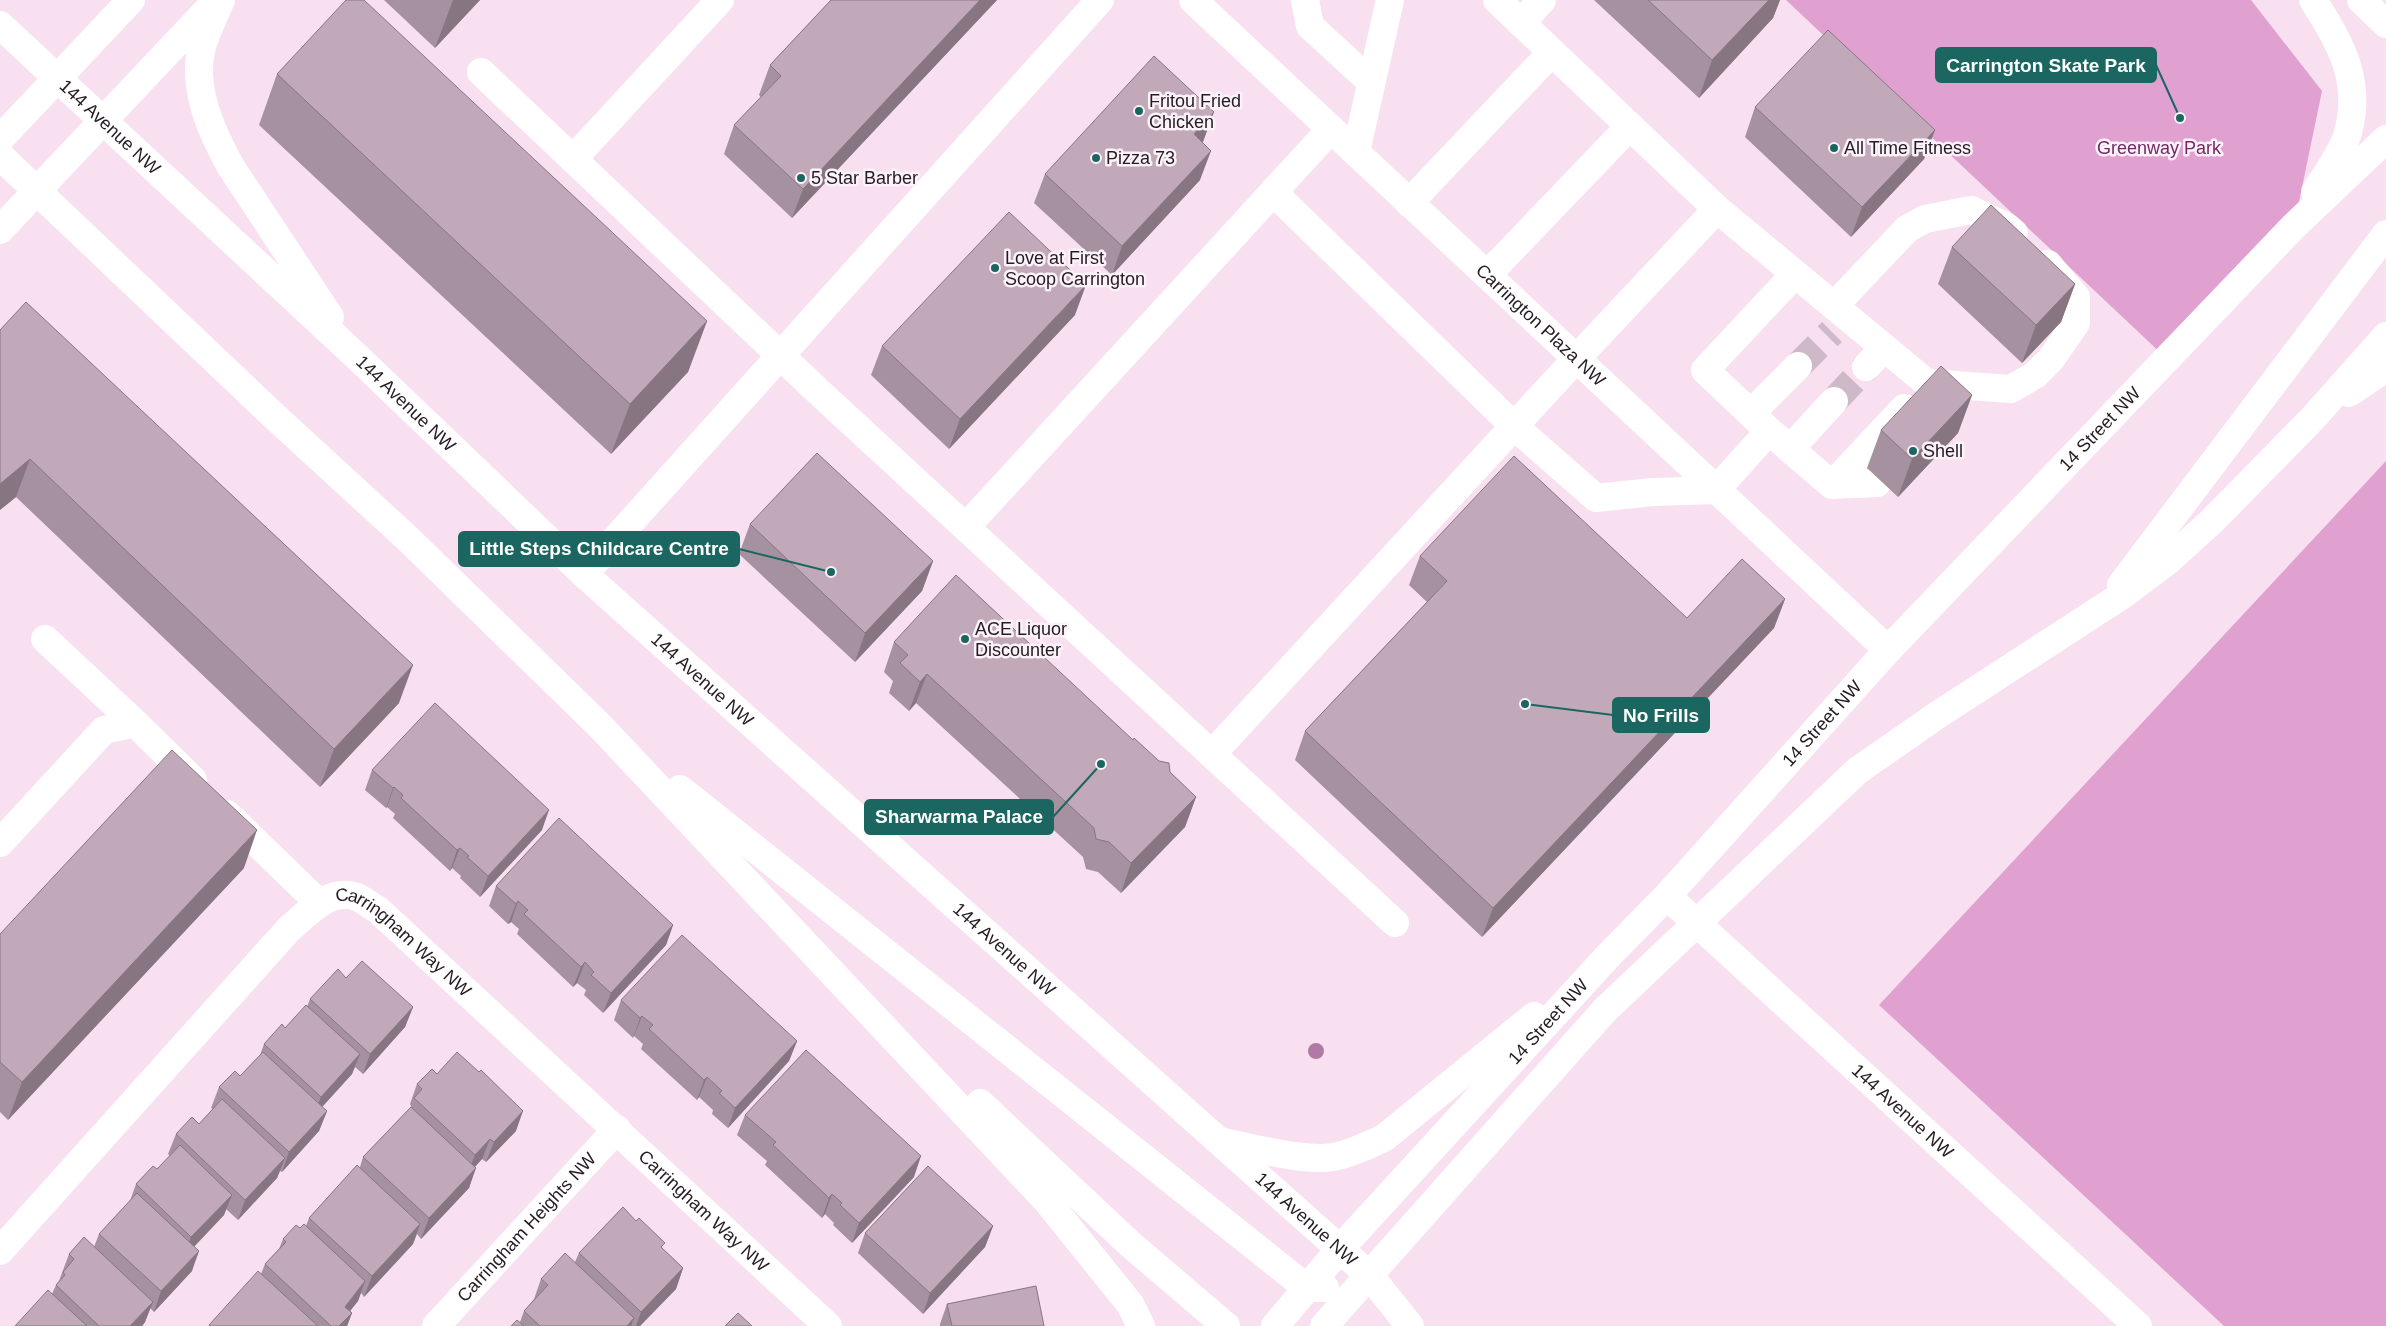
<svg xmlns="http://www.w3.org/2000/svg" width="2386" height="1326" viewBox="0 0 2386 1326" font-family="Helvetica,sans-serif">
<rect width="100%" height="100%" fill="#f8e0f1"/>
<path fill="#e0a1d0" d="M1786,0H2251L2322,91L2294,226L2166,358Z
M2386,461V1326H2224L1879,1005Z"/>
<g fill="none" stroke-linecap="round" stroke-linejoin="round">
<path stroke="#ceb9c8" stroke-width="28" stroke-dasharray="28 14" stroke-linecap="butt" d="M1798,366L1832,332
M1834,401L1866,367"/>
<g stroke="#fff" stroke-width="28">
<path id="s1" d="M1193,0L1888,650"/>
<path d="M1305,0L1310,26L1371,82"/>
<path d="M2361,0L2386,24"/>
<path d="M1521,23L1542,0"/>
<path d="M481,72L821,394L1395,923"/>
<path d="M0,139L131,0"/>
<path d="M1356,152L1390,0"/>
<path d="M573,159L720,0"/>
<path d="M1273,192L1514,426L1596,498L1653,492L1716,490L1769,431L1705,370L1795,274"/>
<path d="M1409,203L1552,52"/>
<path d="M1717,209L1927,383L2011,389L2035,375L2051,359L2076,323V297L2048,264"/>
<path d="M0,230L217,0"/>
<path d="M1487,275L1630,126"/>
<path d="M1834,306L1907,229L1925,219L1971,210L2007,227L2014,233"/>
<path d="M1866,367L1884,348"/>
<path d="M1751,413L1798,366"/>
<path d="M1769,431L1832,485L1904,408"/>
<path d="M1790,449L1834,401"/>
<path d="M1832,485L1877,483"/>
<path d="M966,527L1331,129"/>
<path d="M584,574L1100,0"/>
<path d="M45,639L135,723"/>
<path d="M1212,754L1576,359L1717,209L1497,0"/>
<path d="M227,814L319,903"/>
<path d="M0,843L104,730L135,723L193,780"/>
<path id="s2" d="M0,1251L289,929C308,913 330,887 357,897C364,900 371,906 378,910L828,1326"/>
<path id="s3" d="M436,1326L617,1129"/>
</g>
<g stroke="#fff" stroke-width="28">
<path d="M221,0C215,14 208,28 203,43C190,85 211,131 231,167L330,317"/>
<path d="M2313,0C2341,43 2363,82 2347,136C2340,156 2326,174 2315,192"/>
<path id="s4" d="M0,25L354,354L584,574L1370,1276L1410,1326"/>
<path d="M0,156L273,415L407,538L600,726L1047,1201L1130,1304L1141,1326"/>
<path d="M2349,393L2386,368"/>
<path d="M2121,585L2386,234"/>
<path d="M680,789L1307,1288H1325"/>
<path id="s5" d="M1667,896L2138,1326"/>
<path d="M980,1103L1130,1244L1226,1326"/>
<path d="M1219,1141C1250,1147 1303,1162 1333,1157C1351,1154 1368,1145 1384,1138L1534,1016"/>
<path id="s6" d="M1275,1326L1339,1250L1609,955L1667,896L1888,650L2294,226L2386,139"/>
<path d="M1324,1326L1604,1011L1857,771L1936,716L2124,594L2169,560L2212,521L2313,418L2386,336"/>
</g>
</g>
<circle fill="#af7ba5" cx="1316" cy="1051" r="8"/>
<path fill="#a691a0" d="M384,0H480L435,48Z
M831,0H997L792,218L724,154L734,125L761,97L759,95L770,65Z
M1594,0H1780L1773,18L1699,98Z
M277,74L707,321L688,372L611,454L259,125Z
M1755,107L1935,130L1924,159L1851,237L1745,137Z
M1203,142V143L1200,180L1112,275L1034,203L1045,174Z
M1952,247L2075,284L2061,322L2022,363L1938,284Z
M1075,315L949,449L871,375L882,346Z
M0,330L399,703L320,787L16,497L0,510Z
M1972,395L1958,433L1898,497L1867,468L1881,430Z
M750,524L933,561L922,591L855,662L739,554Z
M1420,556L1687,618L1785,599L1774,628L1482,937L1295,760L1305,731L1427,602L1409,585Z
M894,642L1133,740L1170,772L1196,797L1185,827L1121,893L1098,872L1086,869L1083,857L916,703L909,711L889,693L893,681L884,672Z
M372,770L542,830L480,897L460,878L461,876L452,868L450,871L393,818L395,814L387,807L386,808L365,790Z
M244,868L8,1120L0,1112V934Z
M496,886L673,925L666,945L603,1013L584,995L586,990L577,983L573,987L517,934L519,929L511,922L508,924L489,906Z
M346,978L413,1007L405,1027L363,1074L355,1067L352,1074L322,1107L327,1111L319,1131L282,1172L280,1171L277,1178L238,1220L226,1209L224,1215L194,1247L192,1271L154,1312L150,1308L145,1322L142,1326H15L52,1294L56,1285L59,1281L69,1254L94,1247L99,1234L130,1201L136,1184L157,1169L170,1156L168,1154L176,1134L199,1124L213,1109L211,1108L219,1087L240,1076L260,1055L264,1044L285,1028L307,1007L310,999Z
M621,1000L797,1041L789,1061L728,1128L712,1114L713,1110L699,1097L697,1100L641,1049L643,1044L634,1036L633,1038L614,1020Z
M437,1074L516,1131L486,1162L482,1159L475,1167L469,1188L421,1239L417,1234L413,1244L364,1297L361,1293L358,1301L350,1311L352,1313L347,1326H209V1325L261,1274L265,1264L279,1249L283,1239L300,1228L306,1226L309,1218L360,1167L363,1157L411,1107V1106L410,1104L417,1084Z
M745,1115L914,1177L852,1243L833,1225L834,1223L825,1214L822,1218L765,1165L767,1161L737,1135Z
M993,1226L985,1247L923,1314L858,1253L865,1233Z
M663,1249L683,1268L676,1289L640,1326H511L520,1322L524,1311L534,1299L541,1279L575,1262L579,1253Z
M947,1304L1044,1326H940V1324Z"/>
<path fill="#877682" d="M453,0H480L435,48Z
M980,0H997L792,218L803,189Z
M1769,0H1780L1773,18L1699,98L1712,60Z
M1214,112L1203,142L1183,164L1194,134Z
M1935,130L1924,159L1851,237L1862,207Z
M1211,151L1200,180L1112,275L1122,246Z
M2075,284L2061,322L2022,363L2036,325Z
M1086,285L1075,315L949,449L960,419Z
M707,321L688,372L611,454L630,404Z
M1972,395L1958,433L1898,497L1912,459Z
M30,459L16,497L0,510V484Z
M933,561L922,591L855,662L865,633Z
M1785,599L1774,628L1482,937L1493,908Z
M413,665L399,703L320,787L334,749Z
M927,674L916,703L909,711L920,682Z
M394,787L387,807L386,808L393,788Z
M1196,797L1185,827L1121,893L1131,863Z
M549,810L542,830L480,897L488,876Z
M257,830L244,868L8,1120L22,1082Z
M460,848L452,868L450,871L457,850Z
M518,901L511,922L508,924L516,904Z
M673,925L666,945L603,1013L611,993Z
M585,962L577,983L573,987L581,967Z
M413,1007L405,1027L363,1074L370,1054Z
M642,1016L634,1036L633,1038L640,1018Z
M797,1041L789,1061L728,1128L735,1108Z
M360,1054L352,1074L313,1117L321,1097Z
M707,1077L699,1097L697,1100L704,1080Z
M327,1111L319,1131L282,1172L289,1152Z
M523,1111L516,1131L486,1162L494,1142Z
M490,1139L482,1159L467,1175L475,1155Z
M921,1156L914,1177L852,1243L859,1223Z
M285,1158L277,1178L238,1220L245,1200Z
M476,1168L469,1188L421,1239L429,1218Z
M832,1194L825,1214L822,1218L829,1198Z
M232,1195L224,1215L184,1257L191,1237Z
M420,1224L413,1244L364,1297L372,1276Z
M993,1226L985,1247L923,1314L930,1293Z
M199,1251L192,1271L154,1312L161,1291Z
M683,1268L676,1289L640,1326H636L641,1312Z
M365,1281L358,1301L338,1326L345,1307Z
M153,1302L145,1322L142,1326H130Z
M352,1313L347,1326H339Z
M634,1318L631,1326H627Z"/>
<path fill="#c1a9ba" stroke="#877682" d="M346,0H364L707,321L630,404L277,74Z
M831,0H980L803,189L734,125L781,76L770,65Z
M1648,0H1769L1712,60Z
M1828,30L1935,130L1862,207L1755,107Z
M1154,56L1214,112L1194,134L1211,151L1122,246L1045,174Z
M1991,205L2075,284L2036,325L1952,247Z
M1009,212L1086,285L960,419L882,346Z
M26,302L413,665L334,749L30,459L0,484V330Z
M1941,366L1972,395L1912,459L1881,430Z
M817,453L933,561L865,633L750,524Z
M1514,456L1687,618L1742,559L1785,599L1493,908L1305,731L1447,581L1420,556Z
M956,575L1133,740L1134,738L1159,761L1169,763L1170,772L1196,797L1131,863L1109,842L1096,839L1094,828L927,674L920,682L900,663L908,655L894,642Z
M435,703L549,810L488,876L467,857L469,856L460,848L457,850L401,798L403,795L394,787L393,788L372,770Z
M172,750L257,830L22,1082L0,1062V934Z
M559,818L673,925L611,993L591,975L594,972L585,962L581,967L524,914L528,910L518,901L516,904L496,886Z
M682,935L797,1041L735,1108L719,1093L722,1091L707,1077L704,1080L649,1029L653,1025L642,1016L640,1018L621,1000Z
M362,961L413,1007L370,1054L310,999L338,969L346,978Z
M306,1005L360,1054L321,1097L264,1044L282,1024L285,1028Z
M806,1050L921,1156L859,1223L840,1205L842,1203L832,1194L829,1198L773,1145L776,1142L745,1115Z
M263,1052L327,1111L289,1152L219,1087L235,1071L240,1076Z
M457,1052L479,1072L481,1070L523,1111L494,1142L490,1139L475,1155L414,1098L422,1089L417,1084L432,1069L437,1074Z
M222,1099L285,1158L245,1200L176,1134L192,1117L199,1124Z
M411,1107L476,1168L429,1218L363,1157Z
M180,1145L232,1195L191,1237L136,1184L153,1166L157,1169Z
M357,1165L420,1224L372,1276L309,1218Z
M928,1166L993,1226L930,1293L865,1233Z
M137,1193L199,1251L161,1291L99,1234Z
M623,1207L636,1221L639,1218L665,1243L661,1247L683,1268L641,1312L579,1253Z
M304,1224L365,1281L345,1307L352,1313L339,1326H331L265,1264L286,1242L283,1239L296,1225L300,1228Z
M84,1237L153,1302L130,1326H99L56,1285L65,1275L63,1272L74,1259L69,1254Z
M565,1253L634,1318L627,1326H540L524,1311L548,1285L541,1279Z
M258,1271L318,1326H211L209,1325Z
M1036,1286L1044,1326H952L947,1304Z
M48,1290L87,1326H15Z
M738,1313L752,1326H725Z
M517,1320L524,1326H511Z"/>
<g fill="#1b6660" stroke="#fcf2f9" stroke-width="2">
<circle cx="1139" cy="111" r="5"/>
<circle cx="1834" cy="148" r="5"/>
<circle cx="1096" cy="158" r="5"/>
<circle cx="801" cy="178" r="5"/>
<circle cx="995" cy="268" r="5"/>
<circle cx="1913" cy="451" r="5"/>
<circle cx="965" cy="639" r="5"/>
</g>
<g text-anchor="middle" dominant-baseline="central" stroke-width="5" stroke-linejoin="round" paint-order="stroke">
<g font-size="18" fill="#251c23" stroke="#fcf2f9" text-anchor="start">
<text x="1149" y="101">Fritou Fried<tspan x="1149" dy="21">Chicken</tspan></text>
<text x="1844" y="148">All Time Fitness</text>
<text x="1106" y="158">Pizza 73</text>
<text x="811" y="178">5 Star Barber</text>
<text x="1005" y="258">Love at First<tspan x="1005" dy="21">Scoop Carrington</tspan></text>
<text x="1923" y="451">Shell</text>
<text x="975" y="629">ACE Liquor<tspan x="975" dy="21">Discounter</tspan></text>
</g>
<g font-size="18" fill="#251c23" stroke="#fcf2f9">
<text stroke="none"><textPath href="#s4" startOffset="150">144 Avenue NW</textPath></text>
<text stroke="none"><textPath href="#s1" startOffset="476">Carrington Plaza NW</textPath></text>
<text stroke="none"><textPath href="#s4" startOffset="555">144 Avenue NW</textPath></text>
<text stroke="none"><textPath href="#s6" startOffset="1219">14 Street NW</textPath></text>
<text stroke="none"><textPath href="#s4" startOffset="960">144 Avenue NW</textPath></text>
<text stroke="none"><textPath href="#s6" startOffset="814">14 Street NW</textPath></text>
<text stroke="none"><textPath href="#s2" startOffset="575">Carringham Way NW</textPath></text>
<text stroke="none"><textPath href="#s4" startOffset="1365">144 Avenue NW</textPath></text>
<text stroke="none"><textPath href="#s6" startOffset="409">14 Street NW</textPath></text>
<text stroke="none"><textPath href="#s5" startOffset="319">144 Avenue NW</textPath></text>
<text stroke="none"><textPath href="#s2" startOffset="980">Carringham Way NW</textPath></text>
<text stroke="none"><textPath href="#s4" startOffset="1770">144 Avenue NW</textPath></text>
<text stroke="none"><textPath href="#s3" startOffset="134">Carringham Heights NW</textPath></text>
</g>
<g font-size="18" fill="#742966" stroke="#fcf2f9">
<text x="2159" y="148">Greenway Park</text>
</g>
</g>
<path fill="none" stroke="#1b6660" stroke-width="2" d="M2180 118L2156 65M831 572L739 549M1525 704L1613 715M1101 764L1053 817"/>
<g fill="#1b6660" stroke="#fcf2f9" stroke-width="2">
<circle cx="2180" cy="118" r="5"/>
<circle cx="831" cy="572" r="5"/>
<circle cx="1525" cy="704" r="5"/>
<circle cx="1101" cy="764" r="5"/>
</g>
<g fill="#1b6660" stroke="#1b6660" stroke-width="2">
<rect x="1936" y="48" width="220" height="34" rx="5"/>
<rect x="459" y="532" width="280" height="34" rx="5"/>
<rect x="1613" y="698" width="96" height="34" rx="5"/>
<rect x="865" y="800" width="188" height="34" rx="5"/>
</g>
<g font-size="19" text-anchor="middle" font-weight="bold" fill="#fff">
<text x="2046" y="72">Carrington Skate Park</text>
<text x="599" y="555">Little Steps Childcare Centre</text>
<text x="1661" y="722">No Frills</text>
<text x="959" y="823">Sharwarma Palace</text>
</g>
</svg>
